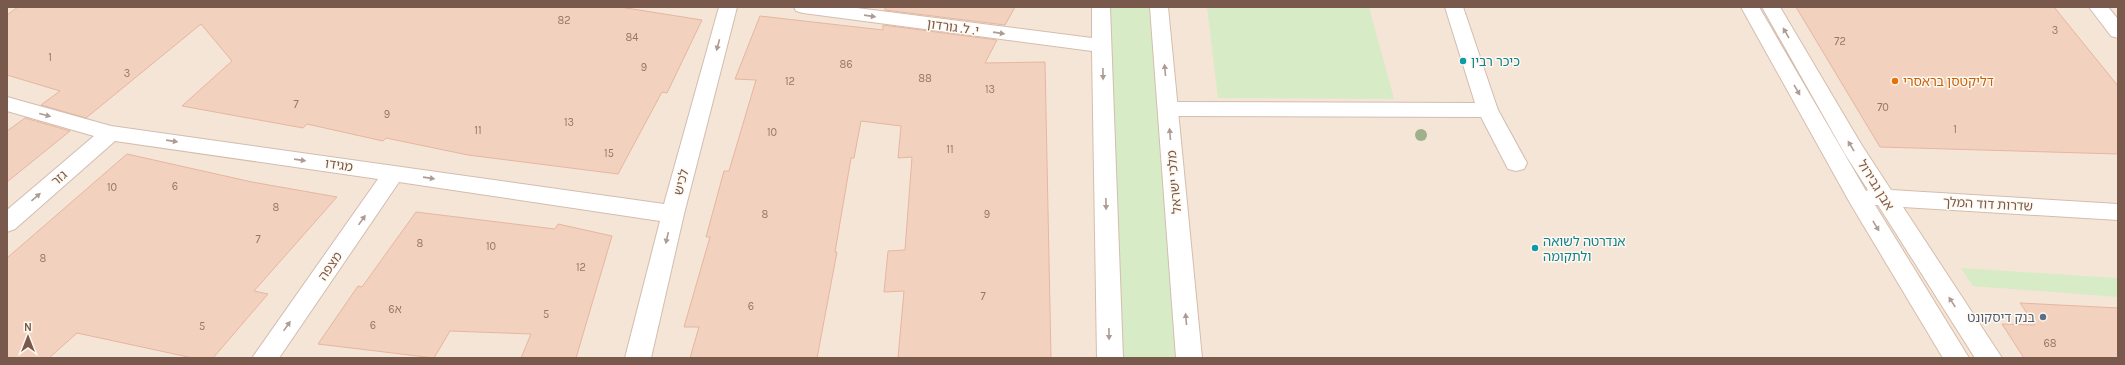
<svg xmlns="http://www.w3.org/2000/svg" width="2125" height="365" viewBox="0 0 2125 365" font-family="Karla,'Noto Sans Hebrew',sans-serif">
<rect width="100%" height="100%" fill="#fdf4e8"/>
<path fill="#f5e5d6" d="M7,7H2118V358H7Z"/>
<path fill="#d7ebc6" d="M1106,7H1152L1179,358H1119Z
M1207,7H1369L1394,99L1218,98Z
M1961,268L2118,278V297L1973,286Z"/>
<path fill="#f3d1bf" stroke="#e6b69f" d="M18,7H620L702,20L667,93L662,92L618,174L468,155L386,138L383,141L307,124L303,128L182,106L232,61L201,24L86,118L41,105L60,91L7,75V15Z
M885,7H1015L1005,25L885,10Z
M1796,7H2054L2118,86V154L1880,147Z
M760,16L883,30V25L997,40L985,63L1045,62L1051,358H898L904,291L884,292L888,251L905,250L912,157L898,158L901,126L861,121L854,158H851L835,252H837L817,358H690L699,327H684L710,237H706L724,171H729L756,80L735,79Z
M25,118L70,131L7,182V131Z
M127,154L252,182L337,197L254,291L268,294L213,358H193L77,333L49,358H7V258Z
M416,212L555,229L558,224L612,236L576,358H521L531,334L450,331L434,358L318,344L358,286L362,287Z
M2020,303L2118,308V358H2024L2002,324L2035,325Z"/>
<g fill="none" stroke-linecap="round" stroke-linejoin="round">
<g stroke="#d2bdb0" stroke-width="2">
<path id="street" d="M719,7H737L684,214L651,358H625L660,221L399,182L279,358H252L378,179L115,141L15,229L7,232V210L94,136L7,111V97L111,126L664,204Z
M1445,7H1463L1498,110L1527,163L1524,169L1516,171L1508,169L1481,117L1168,116L1161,114L1158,109L1161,104L1168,102L1475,103Z
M2089,7H2108L2118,19V38L2111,36Z"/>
</g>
<g stroke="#d5bdad" stroke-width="2">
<path id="secondary" d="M794,7H849L1092,38V7H1110L1123,358H1097L1092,51L803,13L796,11Z
M1150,7H1168L1202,358H1176Z
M1741,7H1759L1866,191L1868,190L1845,154L1762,7H1780L1861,144L1891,190L2118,204V220L1903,207L2002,358H1975L1878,205H1875L1969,358H1943L1850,203Z"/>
</g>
<use href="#street" fill="#fff" fill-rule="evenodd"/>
<use href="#secondary" fill="#fff" fill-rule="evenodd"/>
</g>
<circle fill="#a0b08c" cx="1421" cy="135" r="6"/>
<defs><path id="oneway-solid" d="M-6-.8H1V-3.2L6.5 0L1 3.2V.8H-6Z"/></defs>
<g fill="#ae9b93">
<use href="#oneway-solid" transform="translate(870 16) rotate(8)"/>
<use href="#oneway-solid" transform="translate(999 33) rotate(8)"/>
<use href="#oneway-solid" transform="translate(1786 33) rotate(-120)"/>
<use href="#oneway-solid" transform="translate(718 45) rotate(105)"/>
<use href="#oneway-solid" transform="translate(1165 70) rotate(-95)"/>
<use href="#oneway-solid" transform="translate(1103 74) rotate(89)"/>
<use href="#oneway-solid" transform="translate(1797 90) rotate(60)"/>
<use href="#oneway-solid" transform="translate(45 115) rotate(15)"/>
<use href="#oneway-solid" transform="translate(1170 134) rotate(-95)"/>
<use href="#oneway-solid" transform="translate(172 141) rotate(8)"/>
<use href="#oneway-solid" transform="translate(1851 146) rotate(-121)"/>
<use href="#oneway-solid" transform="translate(300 160) rotate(8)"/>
<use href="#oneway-solid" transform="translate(429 178) rotate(8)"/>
<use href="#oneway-solid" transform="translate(36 197) rotate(-41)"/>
<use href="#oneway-solid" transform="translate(1106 204) rotate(89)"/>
<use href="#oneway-solid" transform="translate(362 220) rotate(-55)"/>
<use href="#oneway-solid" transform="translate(1876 226) rotate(59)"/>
<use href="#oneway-solid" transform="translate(667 238) rotate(103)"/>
<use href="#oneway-solid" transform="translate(1952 302) rotate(-123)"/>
<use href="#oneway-solid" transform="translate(1186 319) rotate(-95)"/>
<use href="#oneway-solid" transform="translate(287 326) rotate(-55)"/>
<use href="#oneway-solid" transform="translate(1109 334) rotate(89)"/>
</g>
<g fill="#0f9aa8" stroke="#fff8ef" stroke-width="1.5">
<circle cx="1463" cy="61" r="4"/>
<circle cx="1535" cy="248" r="4"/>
</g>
<circle fill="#e8710a" stroke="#fff8ef" stroke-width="1.5" cx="1895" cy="81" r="4"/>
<circle fill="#5c6f8a" stroke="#fff8ef" stroke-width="1.5" cx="2043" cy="317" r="4"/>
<g text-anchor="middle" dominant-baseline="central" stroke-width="3" stroke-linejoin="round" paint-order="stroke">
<g font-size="11" fill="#977768">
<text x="564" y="20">82</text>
<text x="2055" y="30">3</text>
<text x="632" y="37">84</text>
<text x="1840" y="41">72</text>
<text x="50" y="57">1</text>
<text x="846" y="64">86</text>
<text x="644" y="67">9</text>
<text x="127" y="73">3</text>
<text x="925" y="78">88</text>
<text x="790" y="81">12</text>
<text x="990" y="89">13</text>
<text x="296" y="104">7</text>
<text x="1883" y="107">70</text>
<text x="387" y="114">9</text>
<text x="569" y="122">13</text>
<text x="1955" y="129">1</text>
<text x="478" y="130">11</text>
<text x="772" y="132">10</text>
<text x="950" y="149">11</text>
<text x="609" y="153">15</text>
<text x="175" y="186">6</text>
<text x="112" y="187">10</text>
<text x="276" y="207">8</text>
<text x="765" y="214">8</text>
<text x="987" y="214">9</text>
<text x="258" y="239">7</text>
<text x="420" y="243">8</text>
<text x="491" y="246">10</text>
<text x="43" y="258">8</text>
<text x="581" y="267">12</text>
<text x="983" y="296">7</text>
<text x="751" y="306">6</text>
<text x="395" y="309">6א</text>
<text x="546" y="314">5</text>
<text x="373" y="325">6</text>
<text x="202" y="326">5</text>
<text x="2050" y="343">68</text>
</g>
<g font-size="13" fill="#78594b" stroke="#fff8ef">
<text transform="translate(953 27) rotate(8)">י. ל. גורדון</text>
<text transform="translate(339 165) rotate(8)">מגידו</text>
<text transform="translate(59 178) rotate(-41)">גזר</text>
<text transform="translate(681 182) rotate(-75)">לכיש</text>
<text transform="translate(1174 182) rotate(-95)">מלכי ישראל</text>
<text transform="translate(1876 185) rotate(58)">אבן גבירול</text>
<text transform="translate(1988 204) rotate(3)">שדרות דוד המלך</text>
<text transform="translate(330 266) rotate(-55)">מצפה</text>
</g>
<g font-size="13" fill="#0d838f" stroke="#fff8ef" text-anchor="start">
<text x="1471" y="61">כיכר רבין</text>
<text x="1543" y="241">אנדרטה לשואה<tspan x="1543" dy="15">ולתקומה</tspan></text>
</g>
<g font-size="13" fill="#c56008" stroke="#fff8ef" text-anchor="start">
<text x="1903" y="81">דליקטסן בראסרי</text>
</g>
<g font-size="13" fill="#4e5e75" stroke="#fff8ef" text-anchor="end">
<text x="2035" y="317">בנק דיסקונט</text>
</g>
</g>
<rect width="2125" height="365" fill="none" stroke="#78594b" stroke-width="16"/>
<g transform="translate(28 337)" stroke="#fff8ef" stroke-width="3" paint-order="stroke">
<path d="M0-3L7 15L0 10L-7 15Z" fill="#78594b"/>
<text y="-6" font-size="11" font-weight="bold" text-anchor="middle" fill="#78594b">N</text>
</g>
</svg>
